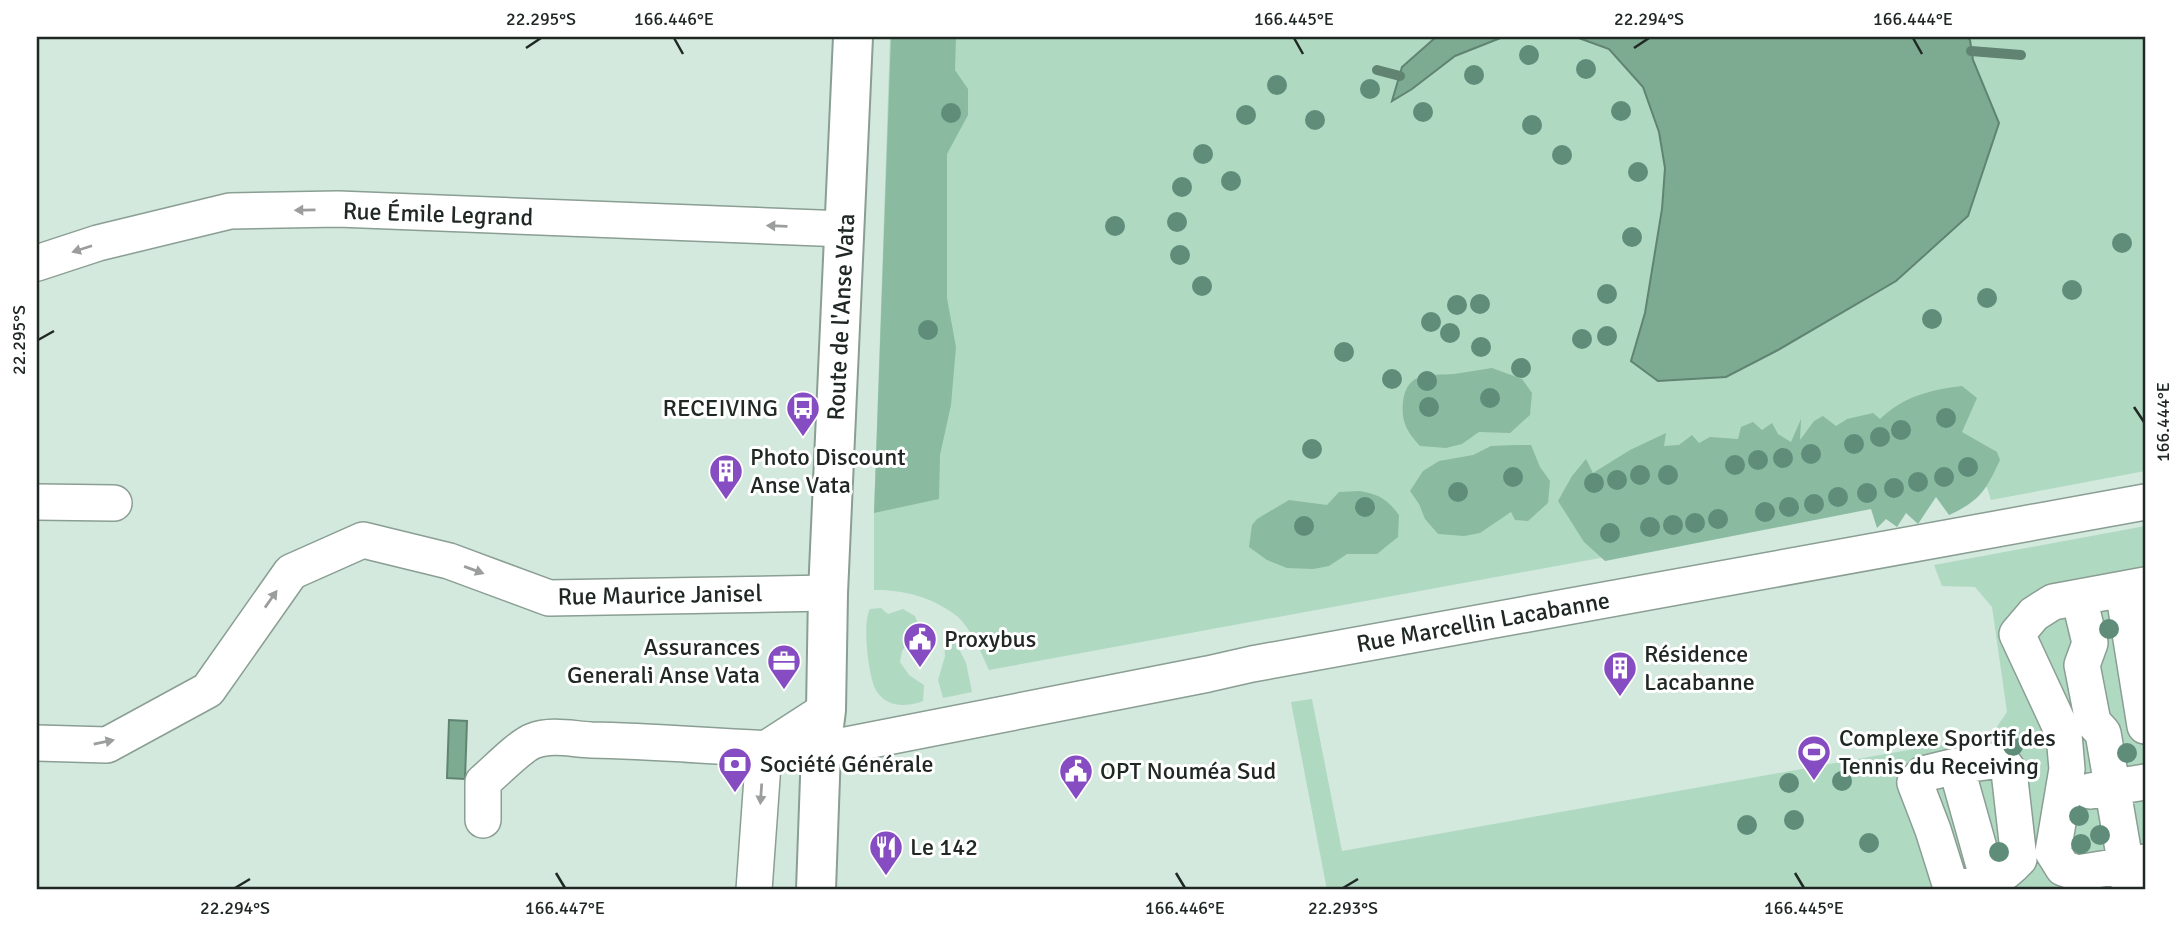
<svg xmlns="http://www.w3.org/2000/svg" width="2182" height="927" viewBox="0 0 2182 927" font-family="Signika,sans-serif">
<rect width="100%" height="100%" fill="#d3e9dd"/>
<path fill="#b0d9c2" d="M890,37H2145V471L1991,500L1987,487L989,670C982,654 971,629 958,617C935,598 903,589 874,590V513Z
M2145,526V880L2049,890H1327L1291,702L1312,699L1342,851L1891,753L1990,737L2007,712L1992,607L1975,587L1942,586L1934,565Z
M881,608L888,614L903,609L915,616L919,627L902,651L900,662L909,675L924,685L923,701C907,707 888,708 877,692C868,678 862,622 870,609Z
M944,639H954L966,663L972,692L943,698L938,680L945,656Z"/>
<path fill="#8abaa0" d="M891,37H956L955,70L968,89V115L947,154V298L956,347L951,405L940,455L939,499L874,513Z
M1492,368L1522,379L1532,393L1530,415L1510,433L1479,432L1462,444L1446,448L1420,446C1407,432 1401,422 1403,402C1407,370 1430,376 1454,374C1467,372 1479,370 1492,368Z
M1962,386L1977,398L1962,432L1997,452L2000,460C1986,490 1980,501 1949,515L1936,497L1918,524L1906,513L1897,527L1886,519L1877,528L1871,509L1605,561L1584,542L1558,501L1572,476L1586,459L1593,473L1630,450L1666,433L1664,446L1679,445L1692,435L1699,443L1710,437L1738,439L1741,427L1753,422L1762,430L1772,423L1778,434L1791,442L1801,419L1800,440L1814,421L1823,416L1836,426L1847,419L1873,413L1880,419C1904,396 1930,390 1962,386Z
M1514,445H1531L1540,467L1550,481L1548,503L1528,521L1515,520L1511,512L1480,533L1464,536L1438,534L1425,519L1419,504L1410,491L1423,471L1439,461L1473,455L1491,446Z
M1360,491C1380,495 1387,499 1399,515L1398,537L1377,554H1347L1329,566L1313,569L1287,568L1267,560L1249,547L1252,525L1257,519L1289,500L1327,505L1339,492Z"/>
<path fill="#7cab92" stroke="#608471" stroke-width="2" d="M1436,37H1503L1455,56L1412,89L1392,101L1402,67Z
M1576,37H1967L1970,40L1973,60L1999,123L1968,216L1896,281L1778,350L1726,377L1658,381L1631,361L1645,313L1662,209L1665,168L1659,132L1643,87L1609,49Z
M449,720L467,721L465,779L447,778Z"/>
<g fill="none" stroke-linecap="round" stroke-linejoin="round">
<path stroke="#608471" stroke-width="10" d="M1971,51L2021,55
M1377,70L1400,76"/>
<g stroke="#8a9e93" stroke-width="38">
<path id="minor" d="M37,263L98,243L230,211L338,209L845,229
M37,502L114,503
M2145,585L2053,602L2034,614L2017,634L2064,735L2067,769L2053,852L2063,868L2077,873L2145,862
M2125,602L2145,726
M2082,610L2090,643L2082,665L2093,722L2103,733L2130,890
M37,743L107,745L208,690L291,572L363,540L449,561L549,598L828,593
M2001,760L2009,771L2019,859C1997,883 1985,882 1955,889L1950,884L1933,830L1915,783L1923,774L1956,766Z
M1956,766L1986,873L1989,882L1995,890
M2090,791L2145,782
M483,820V782C495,772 520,746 533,741C551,734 572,739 591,740C668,741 744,750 821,750L1208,674L1252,664L2145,502
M754,890L764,750L826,710"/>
</g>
<g stroke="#8a9e93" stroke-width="42">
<path id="major" d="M816,890L821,750L826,710L828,593L853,37"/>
</g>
<use href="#minor" stroke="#fff" stroke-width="35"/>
<use href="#major" stroke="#fff" stroke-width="38"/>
</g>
<g fill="#5f8d7a">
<circle cx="1529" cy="55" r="10"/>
<circle cx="1586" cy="69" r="10"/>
<circle cx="1474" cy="75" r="10"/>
<circle cx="1277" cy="85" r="10"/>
<circle cx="1370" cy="89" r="10"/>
<circle cx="1621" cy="111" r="10"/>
<circle cx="1423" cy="112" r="10"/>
<circle cx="951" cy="113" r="10"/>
<circle cx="1246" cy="115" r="10"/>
<circle cx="1315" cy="120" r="10"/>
<circle cx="1532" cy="125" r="10"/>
<circle cx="1203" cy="154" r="10"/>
<circle cx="1562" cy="155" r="10"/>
<circle cx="1638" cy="172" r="10"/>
<circle cx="1231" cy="181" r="10"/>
<circle cx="1182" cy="187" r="10"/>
<circle cx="1177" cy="222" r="10"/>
<circle cx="1115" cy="226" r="10"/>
<circle cx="1632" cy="237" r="10"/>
<circle cx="2122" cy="243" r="10"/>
<circle cx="1180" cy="255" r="10"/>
<circle cx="1202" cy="286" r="10"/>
<circle cx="2072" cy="290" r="10"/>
<circle cx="1607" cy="294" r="10"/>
<circle cx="1987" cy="298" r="10"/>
<circle cx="1480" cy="304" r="10"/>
<circle cx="1457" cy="305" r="10"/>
<circle cx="1932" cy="319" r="10"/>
<circle cx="1431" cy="322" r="10"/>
<circle cx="928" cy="330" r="10"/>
<circle cx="1450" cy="333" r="10"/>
<circle cx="1607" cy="336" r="10"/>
<circle cx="1582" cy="339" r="10"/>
<circle cx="1481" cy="347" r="10"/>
<circle cx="1344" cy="352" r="10"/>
<circle cx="1521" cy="368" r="10"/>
<circle cx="1392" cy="379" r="10"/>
<circle cx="1427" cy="381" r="10"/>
<circle cx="1490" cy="398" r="10"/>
<circle cx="1429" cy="407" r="10"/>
<circle cx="1946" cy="418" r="10"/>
<circle cx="1901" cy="430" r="10"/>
<circle cx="1880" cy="437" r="10"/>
<circle cx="1854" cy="444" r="10"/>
<circle cx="1312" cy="449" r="10"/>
<circle cx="1811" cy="454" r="10"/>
<circle cx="1783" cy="458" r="10"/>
<circle cx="1758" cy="460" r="10"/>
<circle cx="1735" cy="465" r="10"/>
<circle cx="1968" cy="467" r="10"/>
<circle cx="1640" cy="475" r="10"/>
<circle cx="1668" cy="475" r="10"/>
<circle cx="1513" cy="477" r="10"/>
<circle cx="1944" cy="477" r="10"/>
<circle cx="1617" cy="480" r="10"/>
<circle cx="1918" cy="482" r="10"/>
<circle cx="1594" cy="483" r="10"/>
<circle cx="1894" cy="488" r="10"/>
<circle cx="1458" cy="492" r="10"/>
<circle cx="1867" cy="493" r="10"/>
<circle cx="1838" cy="497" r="10"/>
<circle cx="1814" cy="504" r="10"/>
<circle cx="1365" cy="507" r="10"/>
<circle cx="1789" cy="507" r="10"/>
<circle cx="1765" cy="512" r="10"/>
<circle cx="1718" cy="519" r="10"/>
<circle cx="1695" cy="523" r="10"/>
<circle cx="1673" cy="525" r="10"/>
<circle cx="1304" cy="526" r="10"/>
<circle cx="1650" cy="527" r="10"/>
<circle cx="1610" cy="533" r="10"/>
<circle cx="2109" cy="629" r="10"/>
<circle cx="2013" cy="746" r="10"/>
<circle cx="2127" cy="753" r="10"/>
<circle cx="1842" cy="781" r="10"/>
<circle cx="1789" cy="783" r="10"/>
<circle cx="2079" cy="816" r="10"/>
<circle cx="1794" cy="820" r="10"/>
<circle cx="1747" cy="825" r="10"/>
<circle cx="2100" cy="835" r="10"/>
<circle cx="1869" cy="843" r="10"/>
<circle cx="2081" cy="844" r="10"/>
<circle cx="1999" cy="852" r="10"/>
</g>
<defs><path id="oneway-solid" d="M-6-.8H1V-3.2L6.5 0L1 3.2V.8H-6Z" transform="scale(1.75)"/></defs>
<g fill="#9b9e9c">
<use href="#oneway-solid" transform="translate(305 210) rotate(179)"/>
<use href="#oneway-solid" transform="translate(777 226) rotate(-178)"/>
<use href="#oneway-solid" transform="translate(82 249) rotate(162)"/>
<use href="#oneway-solid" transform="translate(474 570) rotate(20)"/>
<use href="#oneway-solid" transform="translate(271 599) rotate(-55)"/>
<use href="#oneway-solid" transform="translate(104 742) rotate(-11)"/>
<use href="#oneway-solid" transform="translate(761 794) rotate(94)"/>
</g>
<path fill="none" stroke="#202824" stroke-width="2.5" d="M674,38L683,54M1294,38L1303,54M1913,38L1922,54M526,48L541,38M1634,48L1649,38M38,340L54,331M2134,407L2144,422M556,873L565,888M1176,873L1185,888M1795,873L1804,888M235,888L250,879M1343,888L1358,879"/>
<defs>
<g id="bus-pin" transform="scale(1.75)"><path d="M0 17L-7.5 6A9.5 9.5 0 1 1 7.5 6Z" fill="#864cc2" stroke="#fff"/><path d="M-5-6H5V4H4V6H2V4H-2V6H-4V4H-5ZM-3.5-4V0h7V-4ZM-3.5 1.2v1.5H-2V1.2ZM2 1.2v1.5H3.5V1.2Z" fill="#fff"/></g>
<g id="building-pin" transform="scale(1.75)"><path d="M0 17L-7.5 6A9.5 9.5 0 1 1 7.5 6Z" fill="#864cc2" stroke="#fff"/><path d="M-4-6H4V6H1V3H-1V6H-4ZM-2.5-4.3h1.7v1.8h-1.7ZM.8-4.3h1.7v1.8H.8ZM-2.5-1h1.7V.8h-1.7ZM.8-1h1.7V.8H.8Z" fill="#fff"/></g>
<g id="civic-pin" transform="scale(1.75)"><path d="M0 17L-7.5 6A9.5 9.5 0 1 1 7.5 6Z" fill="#864cc2" stroke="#fff"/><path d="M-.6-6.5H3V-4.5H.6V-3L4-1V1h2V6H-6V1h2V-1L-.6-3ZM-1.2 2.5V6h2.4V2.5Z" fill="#fff"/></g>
<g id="office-pin" transform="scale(1.75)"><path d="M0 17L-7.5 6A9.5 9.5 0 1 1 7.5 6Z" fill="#864cc2" stroke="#fff"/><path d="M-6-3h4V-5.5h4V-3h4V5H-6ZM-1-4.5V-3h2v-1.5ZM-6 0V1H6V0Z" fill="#fff"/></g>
<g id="stadium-pin" transform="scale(1.75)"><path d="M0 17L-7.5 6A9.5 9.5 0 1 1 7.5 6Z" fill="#864cc2" stroke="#fff"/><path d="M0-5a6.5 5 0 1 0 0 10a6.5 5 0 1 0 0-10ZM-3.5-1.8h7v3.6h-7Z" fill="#fff"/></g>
<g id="bank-pin" transform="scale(1.75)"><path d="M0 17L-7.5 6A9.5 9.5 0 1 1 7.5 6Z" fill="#864cc2" stroke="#fff"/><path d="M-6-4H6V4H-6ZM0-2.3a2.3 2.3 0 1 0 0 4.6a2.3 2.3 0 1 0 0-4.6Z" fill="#fff"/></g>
<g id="restaurant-pin" transform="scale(1.75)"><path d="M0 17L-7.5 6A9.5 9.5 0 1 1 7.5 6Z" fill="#864cc2" stroke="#fff"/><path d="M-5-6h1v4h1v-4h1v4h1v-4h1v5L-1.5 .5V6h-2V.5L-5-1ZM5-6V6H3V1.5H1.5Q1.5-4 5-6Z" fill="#fff"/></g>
</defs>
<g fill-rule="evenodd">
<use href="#bus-pin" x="803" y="408"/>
<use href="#building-pin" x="726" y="471"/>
<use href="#civic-pin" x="920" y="639"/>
<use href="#office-pin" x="784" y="661"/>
<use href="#building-pin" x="1620" y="668"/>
<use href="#stadium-pin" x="1814" y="752"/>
<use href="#bank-pin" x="735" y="764"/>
<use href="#civic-pin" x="1076" y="771"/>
<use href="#restaurant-pin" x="886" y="847"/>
</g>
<g text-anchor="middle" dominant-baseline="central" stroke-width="6" stroke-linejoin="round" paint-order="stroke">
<g font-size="24" fill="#202824" stroke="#fff">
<text transform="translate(438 214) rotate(2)">Rue Émile Legrand</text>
<text transform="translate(841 317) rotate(-87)">Route de l'Anse Vata</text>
<text transform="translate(660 595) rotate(-1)">Rue Maurice Janisel</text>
<text transform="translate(1483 622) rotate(-10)">Rue Marcellin Lacabanne</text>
</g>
<g font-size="24" fill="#202824" stroke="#fff" text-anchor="start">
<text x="778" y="408" text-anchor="end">RECEIVING</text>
<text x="750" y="457">Photo Discount<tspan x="750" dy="28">Anse Vata</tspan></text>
<text x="944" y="639">Proxybus</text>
<text x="760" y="647" text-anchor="end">Assurances<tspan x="760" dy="28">Generali Anse Vata</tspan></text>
<text x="1644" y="654">Résidence<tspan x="1644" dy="28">Lacabanne</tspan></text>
<text x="1839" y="738">Complexe Sportif des<tspan x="1839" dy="28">Tennis du Receiving</tspan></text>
<text x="760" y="764">Société Générale</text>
<text x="1100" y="771">OPT Nouméa Sud</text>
<text x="910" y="847">Le 142</text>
</g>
</g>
<rect width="2182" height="927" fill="none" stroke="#ffffff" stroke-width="77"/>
<rect x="38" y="38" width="2106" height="850" fill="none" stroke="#202824" stroke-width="2.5"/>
<g font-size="18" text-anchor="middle" fill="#202824">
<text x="541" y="25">22.295°S</text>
<text x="674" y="25">166.446°E</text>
<text x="1294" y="25">166.445°E</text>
<text x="1649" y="25">22.294°S</text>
<text x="1913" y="25">166.444°E</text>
<text transform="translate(19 340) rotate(-90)" y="6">22.295°S</text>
<text transform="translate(2163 422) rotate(-90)" y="6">166.444°E</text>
<text x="235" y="914">22.294°S</text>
<text x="565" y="914">166.447°E</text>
<text x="1185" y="914">166.446°E</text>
<text x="1343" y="914">22.293°S</text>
<text x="1804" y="914">166.445°E</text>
</g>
</svg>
